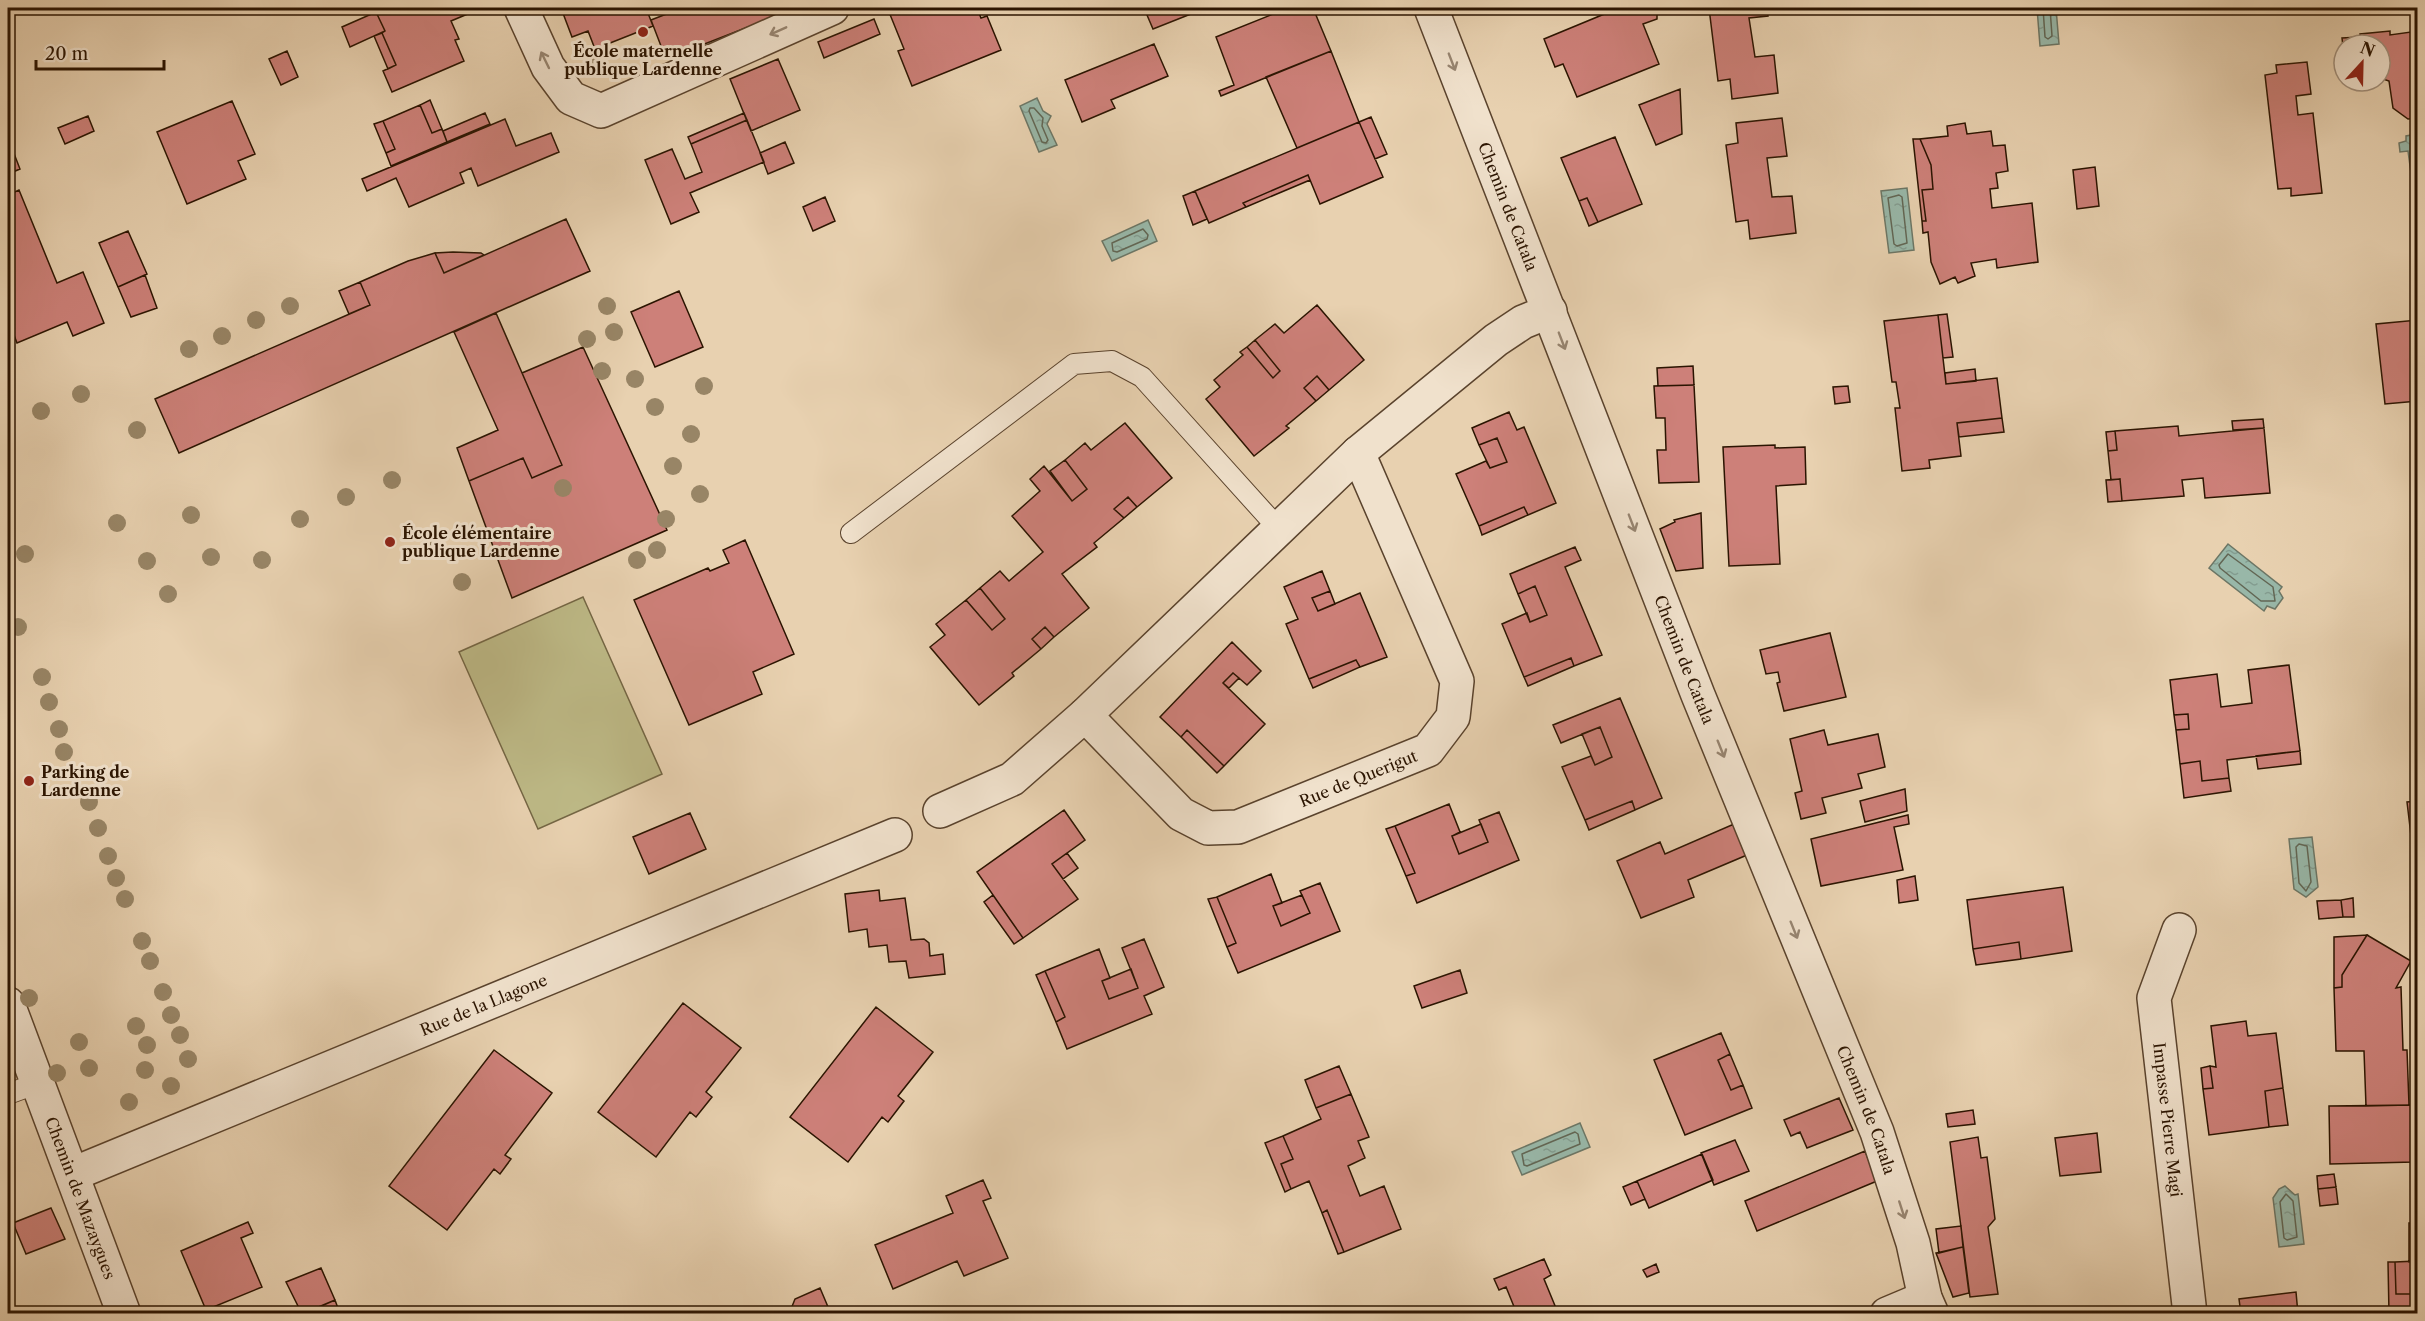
<svg xmlns="http://www.w3.org/2000/svg" width="2425" height="1321" viewBox="0 0 2425 1321" font-family="'Libre Caslon Text',serif">
<defs>
<pattern id="water-ripples" width="26" height="14" patternUnits="userSpaceOnUse" patternTransform="scale(1.5)"><rect width="26" height="14" fill="#98b7a8"/><path d="M2 4q2-2 4 0t4 0M15 11q2-2 4 0t4 0" fill="none" stroke="#839c8f"/></pattern>
</defs>
<rect width="100%" height="100%" fill="#e8d1b0"/>
<filter id="stains"><feTurbulence type="fractalNoise" baseFrequency=".00333" numOctaves="4"/><feColorMatrix values="0 0 0 0 .2 0 0 0 0 .09 0 0 0 0 .02 0 0 0 .5 -.17"/></filter>
<radialGradient id="worn" r=".72"><stop offset=".6" stop-color="#630" stop-opacity="0"/><stop offset="1" stop-color="#630" stop-opacity=".3"/></radialGradient>
<path fill="#bdb986" stroke="#746644" stroke-width="1.5" d="M583,597L662,774L538,829L459,652Z"/>
<path fill="url(#water-ripples)" stroke="#6c7665" stroke-width="1.5" d="M2037,8H2056L2059,44L2040,46Z
M1037,98L1043,111L1051,116L1047,124L1057,145L1039,152L1020,106Z
M2417,134V188H2413L2408,151L2400,152L2399,143L2406,141V136Z
M1907,188L1914,250L1889,253L1881,191Z
M1148,220L1157,241L1112,261L1102,241Z
M2228,544L2282,587L2279,591L2283,598L2275,609L2267,606L2264,611L2209,568Z
M2312,837L2318,887L2306,897L2294,889L2289,839Z
M1580,1123L1590,1147L1522,1175L1512,1152Z
M2285,1186L2295,1195L2298,1194L2304,1244L2279,1247L2273,1198L2279,1189Z"/>
<g fill="none" stroke-linecap="round" stroke-linejoin="round">
<path stroke="#626654" stroke-width="1.5" d="M2043,8L2045,37L2048,39L2052,36L2050,8
M1030,108H1034L1043,118L1042,126L1048,140L1046,143L1042,142L1029,111Z
M1899,195L1902,197L1907,243L1897,246L1894,244L1888,198Z
M1143,229L1148,235L1147,239L1117,252L1113,251L1112,243Z
M2228,554L2273,587L2275,601H2261L2220,568L2219,565Z
M2299,844L2307,846L2311,882L2306,891L2299,883L2296,847Z
M1575,1132L1578,1134L1580,1144L1527,1166L1524,1165L1522,1154Z
M2286,1194L2293,1201L2297,1237L2287,1240L2284,1238L2280,1202Z"/>
</g>
<path fill="#cd8079" stroke="#2b1401" stroke-width="1.5" d="M388,8H468L470,13L451,21L459,39L455,40L464,61L392,92L383,71L396,65L382,33L385,31L376,12Z
M561,8H646L653,26L595,49L588,31L572,37Z
M682,8H681H797L666,59L651,20Z
M901,8H977L981,18L987,16L1001,50L912,86L898,51L904,49L889,12Z
M1144,8H1206L1153,29Z
M1288,8H1313L1331,51L1221,96L1219,91L1234,85L1216,37Z
M1613,8H1657V19L1643,24L1659,64L1577,97L1563,64L1555,67L1544,39L1614,10Z
M1709,8H1767L1768,16L1749,18L1755,57L1774,55L1778,93L1732,99L1730,79L1718,81Z
M376,12L385,31L350,47L342,27Z
M874,19L880,34L824,58L818,42Z
M2390,31V35L2418,31V118L2408,119L2393,108L2389,81L2380,78V45H2361L2360,34Z
M382,33L396,65L388,69L374,36Z
M2360,37L2361,45H2344V55L2342,38Z
M1154,44L1168,76L1111,100L1115,108L1082,122L1065,80Z
M287,51L298,77L281,85L269,59Z
M1331,51L1359,122L1297,148L1266,77Z
M778,59L800,110L751,131L730,79Z
M2307,62L2311,94L2296,96L2298,115L2313,113L2322,193L2291,196V188L2278,189L2265,75L2277,73L2276,65Z
M1680,89L1682,134L1656,145L1639,105Z
M430,100L442,129L432,133L420,105Z
M232,101L255,154L238,161L246,179L187,204L157,132Z
M420,105L432,133L442,129L447,142L391,166L386,153L395,149L383,121Z
M485,113L490,124L447,142L443,131Z
M744,113L747,120L691,144L688,137Z
M88,116L94,131L65,144L58,128Z
M1371,117L1387,154L1375,159L1359,122Z
M1782,118L1787,156L1767,158L1772,197L1792,196L1796,233L1750,239L1748,220L1736,222L1726,145L1738,143L1736,123Z
M505,119L516,146L551,133L559,152L478,186L471,168L460,173L464,183L409,207L396,178L367,191L362,179Z
M747,120L764,162L690,193L699,212L671,224L645,160L672,149L685,179L702,172L691,144Z
M383,121L395,149L386,153L374,124Z
M1359,122L1383,177L1320,204L1308,175L1243,203L1246,207L1209,223L1195,191Z
M1965,123L1967,134L1991,131L1993,146L2005,145L2008,171L1996,173L1998,188L1990,189L1992,208L2032,203L2038,262L1997,268L1996,259L1971,263L1975,276L1958,283L1955,277L1940,284L1931,262L1928,232L1923,233L1922,221H1926L1922,190L1933,189L1931,165L1920,139L1948,136L1947,126Z
M1615,137L1642,204L1598,222L1587,198L1579,201L1561,158Z
M8,138L20,169L8,174Z
M1913,139H1920L1931,165L1933,189L1922,190L1926,221H1922Z
M785,142L794,163L768,174L760,153Z
M2095,167L2099,206L2077,209L2073,170Z
M1308,175L1310,180L1246,207L1243,203Z
M19,190L57,283L83,272L104,323L73,336L67,322L17,343L8,319V303L11,301L8,293V195Z
M1195,191L1207,219L1193,225L1183,196Z
M825,197L835,221L813,231L803,207Z
M1587,198L1598,222L1589,226L1579,201Z
M566,219L590,271L179,453L155,399L370,305L360,282L408,261L435,253L444,273Z
M128,231L147,274L118,287L99,243Z
M453,252L481,253L484,255L444,273L435,253Z
M145,275L157,308L131,317L118,287Z
M360,282L370,305L349,314L339,291Z
M679,291L703,347L655,367L631,312Z
M1317,305L1364,360L1329,390L1317,376L1304,388L1316,401L1286,426L1289,428L1254,456L1206,399L1220,387L1214,380L1243,355L1240,352L1247,347L1273,378L1280,371L1255,340L1275,324L1284,333Z
M496,313L562,465L532,478L523,458L469,481L457,448L498,430L454,332Z
M1947,314L1953,357L1943,358L1938,315Z
M1938,315L1946,384L1997,378L2002,418L1957,423L1961,456L1929,460L1930,468L1902,471L1895,408H1900L1896,382H1892L1884,321Z
M2418,320V401L2385,404L2376,324Z
M1255,340L1280,371L1273,378L1247,347Z
M583,347L667,530L512,598L469,481L523,458L532,478L562,465L522,373Z
M1693,366L1694,385L1658,386L1657,368Z
M1975,369L1976,381L1946,384L1945,373Z
M1317,376L1329,390L1316,401L1304,388Z
M1694,385L1699,482L1659,483L1657,450H1666L1665,418H1656L1654,386Z
M1848,386L1850,402L1835,404L1833,387Z
M1509,412L1517,430L1524,427L1556,503L1528,515L1524,507L1479,526L1456,474L1486,461L1490,468L1507,462L1497,438L1479,445L1472,428Z
M2002,418L2004,432L1959,437L1957,423Z
M2263,419L2264,428L2233,430L2232,421Z
M1125,423L1172,478L1137,507L1128,497L1114,509L1124,518L1094,543L1097,547L1062,574L1089,608L1054,637L1045,627L1032,639L1041,649L1012,673L1014,676L979,705L930,647L945,635L936,624L966,600L992,630L1005,619L980,588L1000,571L1009,581L1043,552L1012,516L1040,491L1030,479L1044,466L1072,501L1087,489L1065,460L1085,443L1091,450Z
M2178,426L2179,436L2264,428L2270,493L2205,498L2203,478L2182,480L2184,496L2122,501L2120,479L2111,480L2108,451L2117,450L2115,431Z
M2115,431L2117,450L2108,451L2106,432Z
M1497,438L1507,462L1490,468L1479,445Z
M1775,445V448L1805,447L1806,484L1776,486L1780,564L1729,566L1723,447Z
M1065,460L1087,489L1072,501L1050,471Z
M2120,479L2122,501L2108,502L2106,480Z
M1128,497L1137,507L1124,518L1114,509Z
M1524,507L1528,515L1482,535L1479,526Z
M1701,513L1703,568L1676,571L1660,529L1675,522L1674,520Z
M745,540L794,654L753,672L762,694L689,725L634,600L708,568L710,571L729,563L723,550Z
M1575,547L1581,560L1565,567L1602,655L1574,666L1571,658L1524,677L1502,624L1527,613L1530,622L1547,615L1535,586L1518,594L1510,574Z
M1322,571L1330,591L1312,598L1318,611L1360,593L1387,657L1360,667L1356,660L1309,679L1286,624L1298,619L1284,587Z
M1535,586L1547,615L1530,622L1518,594Z
M980,588L1005,619L992,630L966,600Z
M1330,591L1335,604L1318,611L1312,598Z
M1045,627L1054,637L1041,649L1032,639Z
M1830,633L1846,697L1784,711L1777,683L1780,682L1778,672L1766,674L1760,650Z
M1232,642L1261,671L1247,685L1233,673L1223,683L1265,724L1224,766L1187,730L1181,737L1160,717Z
M1571,658L1574,666L1528,686L1524,677Z
M1356,660L1360,667L1313,688L1309,679Z
M2289,665L2300,751L2227,760L2229,778L2202,781L2200,761L2180,764L2176,730L2189,729L2188,714L2174,715L2170,680L2217,674L2221,707L2252,703L2248,670Z
M1233,673L1239,678L1229,688L1223,683Z
M1620,698L1662,798L1635,810L1632,801L1585,820L1562,767L1591,756L1595,765L1612,757L1600,727L1561,743L1553,725Z
M2188,714L2189,729L2176,730L2174,715Z
M1600,727L1612,757L1595,765L1582,734Z
M1187,730L1224,766L1217,773L1181,737Z
M1824,730L1828,745L1878,734L1885,767L1858,774L1862,788L1822,798L1826,813L1801,819L1795,793L1802,791L1790,739Z
M2300,751L2301,764L2258,769L2256,756Z
M2200,761L2202,781L2229,778L2231,791L2184,798L2180,764Z
M1905,789L1907,811L1865,822L1860,801Z
M1632,801L1635,810L1589,830L1585,820Z
M2418,801V886H2417L2407,802Z
M1449,804L1460,832L1452,836L1459,854L1488,842L1479,820L1499,812L1519,860L1417,903L1406,876L1415,873L1395,826Z
M1064,810L1085,840L1052,864L1078,899L1023,938L977,872Z
M690,813L706,849L649,874L633,837Z
M1908,815L1909,824L1894,827L1903,870L1821,886L1811,839Z
M1481,824L1488,842L1459,854L1452,836Z
M1734,824L1747,855L1688,880L1694,897L1641,918L1617,861L1660,842L1665,854Z
M1395,826L1415,873L1406,876L1386,829Z
M1067,853L1078,868L1063,879L1052,864Z
M1271,874L1282,903L1273,906L1281,926L1310,913L1300,891L1320,883L1340,931L1238,973L1227,947L1236,943L1217,897Z
M1915,876L1918,900L1899,903L1897,880Z
M2063,887L2072,951L2021,959L2019,942L1973,949L1967,900Z
M879,890L880,901L905,898L911,940L924,939L929,943L930,956L943,954L945,974L909,978L906,961L889,962L887,945L869,947L867,929L849,932L845,894Z
M993,895L1023,938L1014,944L984,902Z
M1302,895L1310,913L1281,926L1273,906Z
M1217,897L1236,943L1227,947L1208,899Z
M2353,898L2354,917H2343L2341,900Z
M2341,900L2343,917L2319,919L2317,901Z
M2367,935L2342,975V987L2334,988V937Z
M2367,935L2411,961L2396,988L2401,987L2403,1050H2407L2409,1105L2366,1106L2364,1051H2336L2334,988L2342,987V975Z
M1144,939L1164,987L1144,996L1152,1014L1067,1049L1056,1022L1065,1017L1045,971L1099,949L1110,978L1102,981L1109,999L1138,988L1122,948Z
M2019,942L2021,959L1976,965L1973,949Z
M1131,969L1138,988L1109,999L1102,981Z
M1460,970L1467,993L1422,1008L1414,986Z
M1045,971L1065,1017L1056,1022L1036,975Z
M683,1003L741,1048L706,1092L712,1097L696,1117L690,1112L656,1157L598,1112Z
M876,1007L933,1052L898,1096L904,1101L888,1122L882,1117L848,1162L790,1117Z
M2246,1021L2248,1036L2276,1033L2283,1088L2265,1091L2269,1127L2209,1135L2203,1089L2213,1088L2210,1066L2216,1067L2211,1026Z
M1721,1033L1730,1054L1718,1060L1731,1090L1743,1085L1752,1108L1685,1135L1654,1060Z
M494,1050L552,1093L505,1155L511,1159L500,1174L494,1169L447,1230L389,1186Z
M1730,1054L1743,1085L1731,1090L1718,1060Z
M1339,1066L1351,1094L1316,1108L1305,1080Z
M2210,1066L2213,1088L2203,1089L2201,1068Z
M2283,1088L2288,1125L2269,1127L2265,1091Z
M1351,1094L1369,1137L1358,1141L1365,1158L1348,1166L1360,1196L1384,1186L1401,1229L1344,1252L1327,1210L1322,1213L1309,1181L1291,1189L1281,1164L1293,1159L1283,1136L1321,1119L1316,1108Z
M1839,1098L1853,1130L1807,1148L1800,1132L1791,1136L1784,1120Z
M2412,1105L2414,1162L2330,1164L2329,1106Z
M1973,1110L1975,1124L1948,1127L1946,1114Z
M2097,1133L2101,1172L2060,1176L2055,1138Z
M1283,1136L1293,1159L1281,1164L1291,1189L1285,1192L1265,1143Z
M1978,1137L1981,1158L1987,1157L1995,1219L1988,1227L1998,1294L1970,1297L1950,1142Z
M1735,1140L1749,1171L1714,1185L1701,1153Z
M1865,1151L1877,1181L1757,1231L1745,1201Z
M1702,1154L1713,1180L1649,1208L1637,1181Z
M2334,1174L2336,1187L2318,1189L2317,1176Z
M983,1180L991,1198L983,1201L1008,1258L964,1276L957,1261L893,1289L875,1245L953,1213L946,1196Z
M1637,1181L1645,1199L1631,1205L1623,1187Z
M2336,1187L2338,1204L2320,1206L2318,1189Z
M51,1208L65,1239L26,1254L13,1223Z
M1327,1210L1344,1252L1338,1254L1322,1213Z
M248,1222L253,1233L241,1238L262,1287L206,1310L181,1251Z
M2409,1223H2416L2417,1261L2409,1262Z
M2416,1223H2418V1294H2396L2395,1262L2417,1261Z
M1961,1226L1963,1247L1939,1253L1936,1229Z
M1963,1247L1969,1293L1953,1297L1936,1253Z
M1544,1259L1551,1275L1544,1279L1558,1313L1517,1314L1506,1287L1499,1290L1494,1279Z
M2388,1262H2395L2396,1294H2418V1314H2389Z
M1656,1264L1659,1272L1647,1277L1643,1270Z
M321,1268L335,1300L302,1314L286,1282Z
M820,1288L831,1314H789L795,1299Z
M2296,1292L2298,1314H2241L2239,1299Z
M335,1300L340,1314H303Z"/>
<g fill="none" stroke-linecap="round" stroke-linejoin="round">
<g stroke="#5a432d" stroke-width="22">
<path id="service" d="M851,533L1074,364L1112,361L1142,377L1278,528
M8,1094L38,1083"/>
</g>
<g stroke="#5a432d" stroke-width="36">
<g id="minor">
<path d="M521,8L548,67L571,98L601,111L832,8"/>
<path id="s1" d="M1431,8L1698,695L1877,1132L1913,1243L1925,1298L1932,1314"/>
<path id="s2" d="M1085,715L1181,814L1208,828L1238,827L1428,750L1453,717L1457,681L1358,453"/>
<path d="M940,811L1012,779L1085,715L1358,453L1496,340L1523,322L1550,311"/>
<path id="s3" d="M2179,930L2154,998L2190,1314"/>
<path id="s4" d="M8,1004L124,1314"/>
<path id="s5" d="M73,1174L895,835"/>
<path d="M1887,1314L1925,1298"/>
</g>
</g>
<use href="#service" stroke="#f0e1cc" stroke-width="20"/>
<use href="#minor" stroke="#f0e1cc" stroke-width="33"/>
</g>
<g fill="#988566">
<circle cx="595" cy="61" r="9"/>
<circle cx="290" cy="306" r="9"/>
<circle cx="607" cy="306" r="9"/>
<circle cx="256" cy="320" r="9"/>
<circle cx="614" cy="332" r="9"/>
<circle cx="222" cy="336" r="9"/>
<circle cx="587" cy="339" r="9"/>
<circle cx="189" cy="349" r="9"/>
<circle cx="602" cy="371" r="9"/>
<circle cx="635" cy="379" r="9"/>
<circle cx="704" cy="386" r="9"/>
<circle cx="81" cy="394" r="9"/>
<circle cx="655" cy="407" r="9"/>
<circle cx="41" cy="411" r="9"/>
<circle cx="137" cy="430" r="9"/>
<circle cx="691" cy="434" r="9"/>
<circle cx="673" cy="466" r="9"/>
<circle cx="392" cy="480" r="9"/>
<circle cx="563" cy="488" r="9"/>
<circle cx="700" cy="494" r="9"/>
<circle cx="346" cy="497" r="9"/>
<circle cx="191" cy="515" r="9"/>
<circle cx="300" cy="519" r="9"/>
<circle cx="666" cy="519" r="9"/>
<circle cx="117" cy="523" r="9"/>
<circle cx="436" cy="549" r="9"/>
<circle cx="657" cy="550" r="9"/>
<circle cx="25" cy="554" r="9"/>
<circle cx="211" cy="557" r="9"/>
<circle cx="262" cy="560" r="9"/>
<circle cx="637" cy="560" r="9"/>
<circle cx="147" cy="561" r="9"/>
<circle cx="462" cy="582" r="9"/>
<circle cx="168" cy="594" r="9"/>
<circle cx="18" cy="627" r="9"/>
<circle cx="42" cy="677" r="9"/>
<circle cx="49" cy="702" r="9"/>
<circle cx="59" cy="729" r="9"/>
<circle cx="64" cy="752" r="9"/>
<circle cx="89" cy="802" r="9"/>
<circle cx="98" cy="828" r="9"/>
<circle cx="108" cy="856" r="9"/>
<circle cx="116" cy="878" r="9"/>
<circle cx="125" cy="899" r="9"/>
<circle cx="142" cy="941" r="9"/>
<circle cx="150" cy="961" r="9"/>
<circle cx="163" cy="992" r="9"/>
<circle cx="29" cy="998" r="9"/>
<circle cx="171" cy="1015" r="9"/>
<circle cx="136" cy="1026" r="9"/>
<circle cx="180" cy="1035" r="9"/>
<circle cx="79" cy="1042" r="9"/>
<circle cx="147" cy="1045" r="9"/>
<circle cx="188" cy="1059" r="9"/>
<circle cx="89" cy="1068" r="9"/>
<circle cx="145" cy="1070" r="9"/>
<circle cx="57" cy="1073" r="9"/>
<circle cx="171" cy="1086" r="9"/>
<circle cx="129" cy="1102" r="9"/>
</g>
<defs><path id="oneway-shaft" d="M-6 0H5M1.5-3L5.5 0L1.5 3" fill="none" stroke-width="1.6" stroke-linecap="round" stroke-linejoin="round" transform="scale(1.5)"/></defs>
<g stroke="#978571">
<use href="#oneway-shaft" transform="translate(778 31) rotate(156)"/>
<use href="#oneway-shaft" transform="translate(545 60) rotate(-116)"/>
<use href="#oneway-shaft" transform="translate(1452 62) rotate(69)"/>
<use href="#oneway-shaft" transform="translate(1562 341) rotate(69)"/>
<use href="#oneway-shaft" transform="translate(1632 523) rotate(69)"/>
<use href="#oneway-shaft" transform="translate(1721 749) rotate(68)"/>
<use href="#oneway-shaft" transform="translate(1794 930) rotate(68)"/>
<use href="#oneway-shaft" transform="translate(1902 1210) rotate(72)"/>
</g>
<g fill="#8f2418" stroke="#f0e1cc" stroke-width="2">
<circle cx="643" cy="32" r="6"/>
<circle cx="390" cy="542" r="6"/>
<circle cx="29" cy="781" r="6"/>
</g>
<g text-anchor="middle" dominant-baseline="central" stroke-width="6" stroke-linejoin="round" paint-order="stroke">
<g font-size="16" font-weight="bold" fill="#2b1401" stroke="#f0e1cc" text-anchor="start">
<text x="643" y="51" text-anchor="middle">École maternelle<tspan x="643" dy="18">publique Lardenne</tspan></text>
<text x="402" y="533">École élémentaire<tspan x="402" dy="18">publique Lardenne</tspan></text>
<text x="41" y="772">Parking de<tspan x="41" dy="18">Lardenne</tspan></text>
</g>
<g font-size="16" fill="#2b1401" stroke="#f0e1cc">
<text stroke="none"><textPath href="#s1" startOffset="213">Chemin de Catala</textPath></text>
<text stroke="none"><textPath href="#s1" startOffset="699">Chemin de Catala</textPath></text>
<text stroke="none"><textPath href="#s2" startOffset="328">Rue de Querigut</textPath></text>
<text stroke="none"><textPath href="#s5" startOffset="444">Rue de la Llagone</textPath></text>
<text stroke="none"><textPath href="#s1" startOffset="1185">Chemin de Catala</textPath></text>
<text stroke="none"><textPath href="#s3" startOffset="195">Impasse Pierre Magi</textPath></text>
<text stroke="none"><textPath href="#s4" startOffset="207">Chemin de Mazaygues</textPath></text>
</g>
</g>
<rect width="2425" height="1321" fill="none" stroke="#e8d1b0" stroke-width="30"/>
<rect x="9" y="9" width="2407" height="1303" fill="none" stroke="#2b1401" stroke-width="3"/>
<rect x="15" y="15" width="2395" height="1291" fill="none" stroke="#2b1401" stroke-width="1.5"/>
<g transform="translate(2362 63) rotate(22)"><circle r="28" fill="#f0e1cc" stroke="#a18f7b" stroke-width="1.5"/>
<path d="M0-4.5L10 22L0 15L-10 22Z" fill="#8f2418"/>
<text y="-9" font-size="16" font-weight="bold" text-anchor="middle" fill="#2b1401">N</text>
</g>
<path d="M36 60v9h128v-9" fill="none" stroke="#2b1401" stroke-width="3"/>
<text x="45" y="60" font-size="18" fill="#2b1401" stroke="#f0e1cc" stroke-width="4.5" paint-order="stroke">20 m</text>
<rect width="100%" height="100%" filter="url(#stains)"/>
<rect width="100%" height="100%" fill="url(#worn)"/>
</svg>
